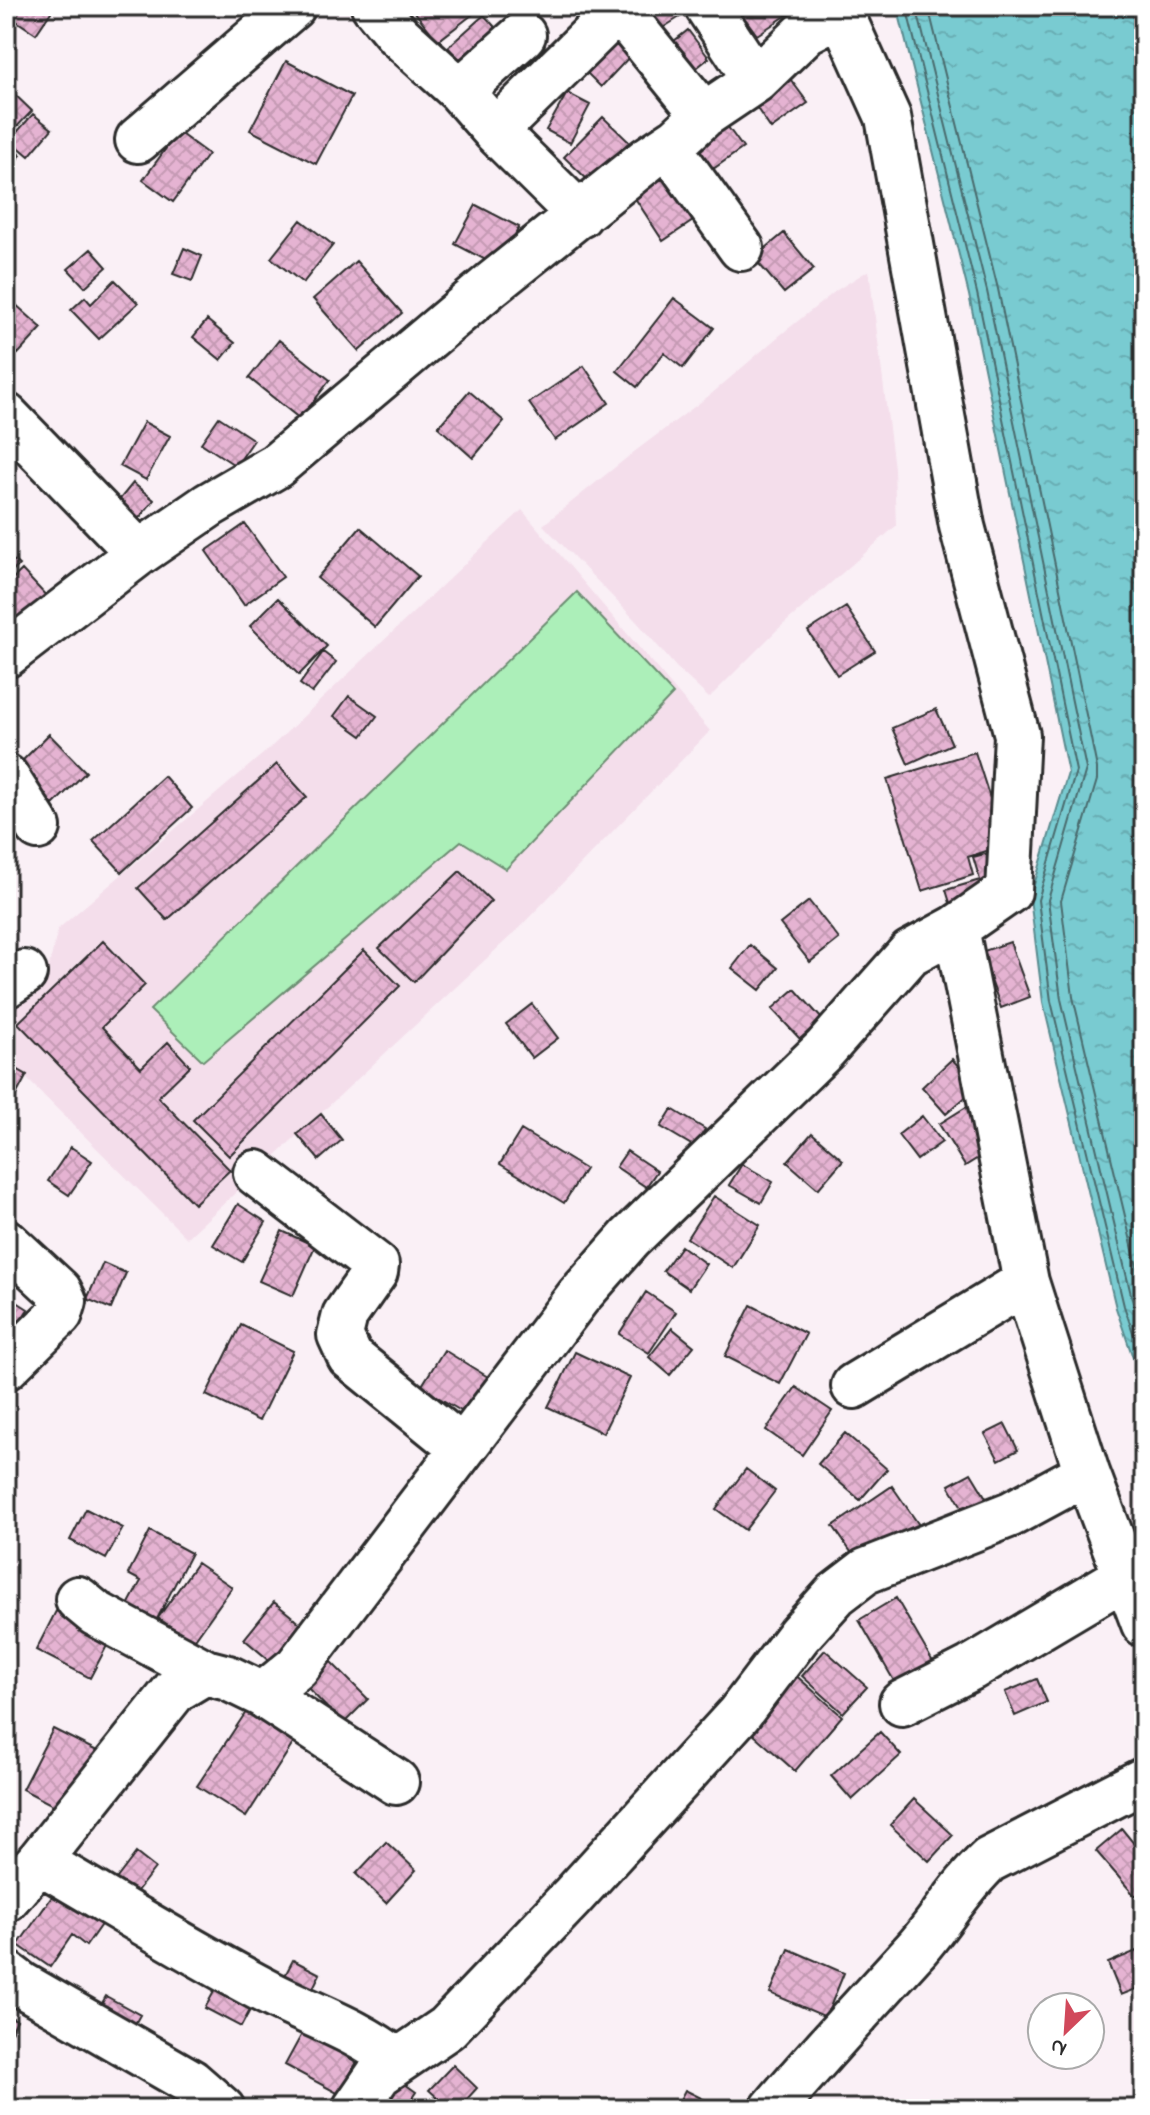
<svg xmlns="http://www.w3.org/2000/svg" width="1150" height="2115" viewBox="0 0 1150 2115" font-family="'Indie Flower',sans-serif">
<defs>
<pattern id="water-ripples" width="26" height="14" patternUnits="userSpaceOnUse" patternTransform="scale(2)"><rect width="26" height="14" fill="#79cbd1"/><path d="M2 4q2-2 4 0t4 0M15 11q2-2 4 0t4 0" fill="none" stroke="#69aeb4"/></pattern>
<pattern id="building-cross-hatch" width="8" height="8" patternUnits="userSpaceOnUse" patternTransform="scale(2)"><rect width="8" height="8" fill="#e5b3d2"/><path d="M0 0l8 8M0 8l8-8" fill="none" stroke="#c59ab4"/></pattern>
</defs>
<rect width="100%" height="100%" fill="#faf0f6"/>
<filter id="ink" filterUnits="userSpaceOnUse"><feTurbulence type="fractalNoise" baseFrequency=".0125" numOctaves="2"/><feDisplacementMap in="SourceGraphic" scale="16" xChannelSelector="R" yChannelSelector="G"/><feConvolveMatrix kernelMatrix="1 2 1 2 8 2 1 2 1" color-interpolation-filters="sRGB"/></filter>
<g filter="url(#ink)">
<path fill="#f4deeb" d="M869,270L894,468L896,526L777,630L709,698L676,667L637,622L543,525L634,452L710,395L779,336L837,290Z
M522,510L710,731L515,932L187,1238L6,1058V1016L40,986L49,966L58,929L270,748Z"/>
<path fill="#acefb9" stroke="#6c8d72" stroke-width="2" d="M577,592L673,694L506,869L461,841L203,1061L150,1010Z"/>
<path fill="url(#water-ripples)" stroke="#5a8b8f" stroke-width="2" d="M897,6H1144V1390L1116,1308L1043,1002L1030,898L1068,773L969,295Z"/>
<g fill="none" stroke-linecap="round" stroke-linejoin="round">
<path stroke="#4a6b6d" stroke-width="2" d="M906,6L977,293L1076,771L1038,900L1051,1001L1124,1306L1144,1365
M916,6L987,291L1086,769L1048,900L1061,999L1133,1303L1144,1334
M928,6L998,289L1097,768V780L1061,901L1073,997L1144,1296"/>
</g>
<path fill="url(#building-cross-hatch)" stroke="#2b2b2b" stroke-width="2" d="M6,6H55L36,34L6,14Z
M421,6H479L481,8L438,41L414,11Z
M646,6H689L691,10L661,29Z
M745,6H785L790,13L757,35L739,10Z
M484,15L506,39L469,72L448,47Z
M688,30L709,58L685,77L664,49Z
M613,32L634,52L601,87L580,66Z
M286,61L352,96L316,164L250,130Z
M788,76L808,103L771,129L752,101Z
M6,86L32,111L10,134L6,131Z
M567,93L590,105L570,143L546,130Z
M33,114L52,129L29,156L10,140Z
M720,116L743,148L713,169L690,138Z
M603,117L629,142L590,182L564,157Z
M178,132L208,154L173,202L143,180Z
M6,141L21,155L6,171Z
M663,175L693,221L663,241L633,195Z
M476,205L519,227L499,267L455,244Z
M301,220L333,245L303,283L271,258Z
M784,233L814,269L784,293L754,258Z
M184,248L202,256L192,281L173,274Z
M91,249L107,267L85,287L68,269Z
M356,261L402,313L359,351L313,299Z
M115,280L138,303L99,339L71,310L85,297L91,304Z
M674,298L714,328L683,368L664,353L637,387L617,371Z
M14,303L42,328L18,354L6,343V312Z
M207,320L235,343L221,360L193,337Z
M279,340L330,380L300,419L249,378Z
M584,366L609,403L555,440L529,403Z
M469,391L504,421L473,458L438,427Z
M219,417L254,440L236,466L201,443Z
M144,422L170,436L146,480L120,466Z
M133,483L154,500L136,522L115,505Z
M245,524L283,577L244,605L206,551Z
M360,527L418,576L375,627L317,578Z
M6,554L19,565L6,579Z
M22,570L50,600L6,634V585Z
M278,598L327,646L299,675L250,626Z
M846,607L875,651L837,675L808,631Z
M323,652L336,662L312,693L300,684Z
M349,696L377,716L362,736L334,716Z
M936,709L952,744L908,764L892,728Z
M49,734L86,772L53,805L16,767Z
M975,752L1005,845L968,857L973,875L922,891L887,779Z
M277,764L307,797L167,920L138,888Z
M164,776L192,808L122,872L93,841Z
M993,852L1004,890L951,906L946,890L980,880L973,857Z
M460,871L491,901L414,982L379,948Z
M809,901L839,939L810,962L780,924Z
M103,941L145,985L102,1027L141,1068L168,1042L190,1066L158,1097L230,1170L194,1204L18,1023Z
M1010,942L1030,997L1001,1008L981,952Z
M750,945L778,968L760,990L732,968Z
M364,950L400,986L229,1156L193,1120Z
M795,989L822,1019L800,1039L772,1009Z
M532,1004L558,1038L532,1058L506,1024Z
M952,1059L977,1087L946,1114L922,1087Z
M6,1063L27,1075L14,1099L6,1094Z
M968,1106L994,1148L965,1166L939,1124Z
M672,1109L705,1129L695,1147L661,1127Z
M321,1114L342,1140L319,1160L297,1134Z
M922,1116L942,1142L917,1160L898,1135Z
M521,1130L585,1169L564,1203L500,1164Z
M812,1133L843,1160L818,1189L787,1162Z
M71,1147L92,1161L69,1195L48,1181Z
M627,1151L657,1171L646,1187L616,1167Z
M742,1164L773,1182L761,1203L729,1185Z
M714,1196L760,1225L733,1268L687,1238Z
M238,1204L266,1222L242,1262L213,1245Z
M282,1231L315,1246L293,1296L259,1281Z
M681,1246L706,1264L689,1289L663,1271Z
M103,1263L126,1273L111,1309L87,1299Z
M646,1292L676,1312L649,1353L619,1334Z
M6,1295L28,1309L6,1344Z
M751,1305L806,1334L780,1384L725,1356Z
M241,1325L293,1351L259,1421L206,1395Z
M672,1328L694,1346L670,1375L649,1357Z
M444,1350L488,1377L466,1414L421,1387Z
M575,1352L630,1378L603,1433L548,1407Z
M796,1387L832,1411L802,1455L766,1430Z
M1005,1424L1018,1450L999,1460L985,1434Z
M845,1433L887,1469L860,1500L818,1464Z
M746,1469L775,1491L745,1530L716,1509Z
M971,1473L994,1511L972,1524L949,1485Z
M892,1486L919,1525L860,1565L833,1526Z
M86,1509L123,1528L106,1559L70,1540Z
M150,1531L191,1553L155,1623L126,1609L141,1581L128,1574Z
M197,1563L232,1587L193,1642L158,1618Z
M896,1598L936,1667L898,1688L859,1620Z
M274,1602L307,1629L276,1666L244,1639Z
M56,1611L110,1640L90,1678L36,1650Z
M825,1650L867,1687L843,1713L802,1676Z
M325,1656L368,1699L343,1724L300,1680Z
M792,1672L842,1716L795,1771L745,1727Z
M1037,1679L1047,1702L1015,1716L1005,1692Z
M248,1709L296,1739L246,1817L197,1786Z
M53,1729L97,1751L66,1812L22,1789Z
M880,1732L901,1755L852,1800L831,1776Z
M914,1799L953,1835L929,1861L890,1825Z
M1122,1829L1144,1856V1888L1135,1896L1096,1851Z
M386,1842L416,1870L386,1903L356,1874Z
M136,1853L155,1868L133,1896L114,1882Z
M63,1881L109,1913L86,1946L72,1935L50,1967L18,1945Z
M789,1949L844,1973L826,2017L770,1993Z
M1141,1949L1144,1957V1986L1121,1995L1108,1963Z
M293,1960L320,1974L307,2000L279,1987Z
M222,1977L257,1997L241,2027L205,2008Z
M106,1996L140,2015L127,2038L93,2019Z
M1042,2008V2032L1030,2016Z
M6,2015L17,2020L6,2043Z
M309,2021L363,2051L339,2094L285,2065Z
M453,2065L477,2088L458,2109H450L429,2090Z
M394,2076L416,2092L412,2098L427,2109H370Z
M685,2090L723,2109H675Z"/>
<g fill="none" stroke-linecap="round" stroke-linejoin="round">
<g stroke="#2b2b2b" stroke-width="50">
<path id="minor" d="M374,6L398,35L460,91L495,131L580,215
M707,6L756,80
M618,9L704,115
M460,91L523,35
M495,131L622,6
M138,140L293,6
M668,146L741,248
M6,416L139,553
M6,655L139,553L209,505L276,466L492,284L648,159L678,139L704,115L756,80L807,31L841,13L888,117L962,526L1017,735L1009,891L956,928L910,953L825,1049L630,1238L578,1297L297,1667L263,1695L228,1678L205,1672L175,1690L39,1861L6,1899
M6,777L38,827
M956,928L1026,1282L1087,1473L1144,1624
M6,985L24,973
M256,1173L376,1265L375,1272L345,1315L340,1335L350,1357L462,1448
M6,1242L59,1291L64,1301L60,1314L6,1367
M854,1386L1026,1282
M78,1599L95,1613L205,1672
M263,1695L396,1782
M902,1703L971,1668L1126,1576
M39,1861C115,1905 190,1952 267,1992C313,2016 354,2028 396,2060
M6,1973L22,1985L191,2082L222,2109
M355,2109L379,2074L447,2028L572,1897L739,1714L799,1635L836,1594L866,1571L1011,1514L1087,1473
M773,2109C820,2053 869,2001 918,1947C943,1918 961,1886 989,1860L1144,1780"/>
</g>
<use href="#minor" stroke="#fff" stroke-width="44"/>
</g>
</g>
<rect width="1150" height="2115" fill="none" stroke="#fff" stroke-width="32"/>
<rect x="16" y="16" width="1118" height="2083" fill="none" stroke="#2b2b2b" stroke-width="3" filter="url(#ink)"/>
<g transform="translate(1066 2031) rotate(205)"><circle r="38" fill="#ffffff" stroke="#aaaaaa" stroke-width="2"/>
<path d="M0-6L14 30L0 20L-14 30Z" fill="#d1495b"/>
<text y="-12" font-size="22" font-weight="bold" text-anchor="middle" fill="#2b2b2b">N</text>
</g>
</svg>
